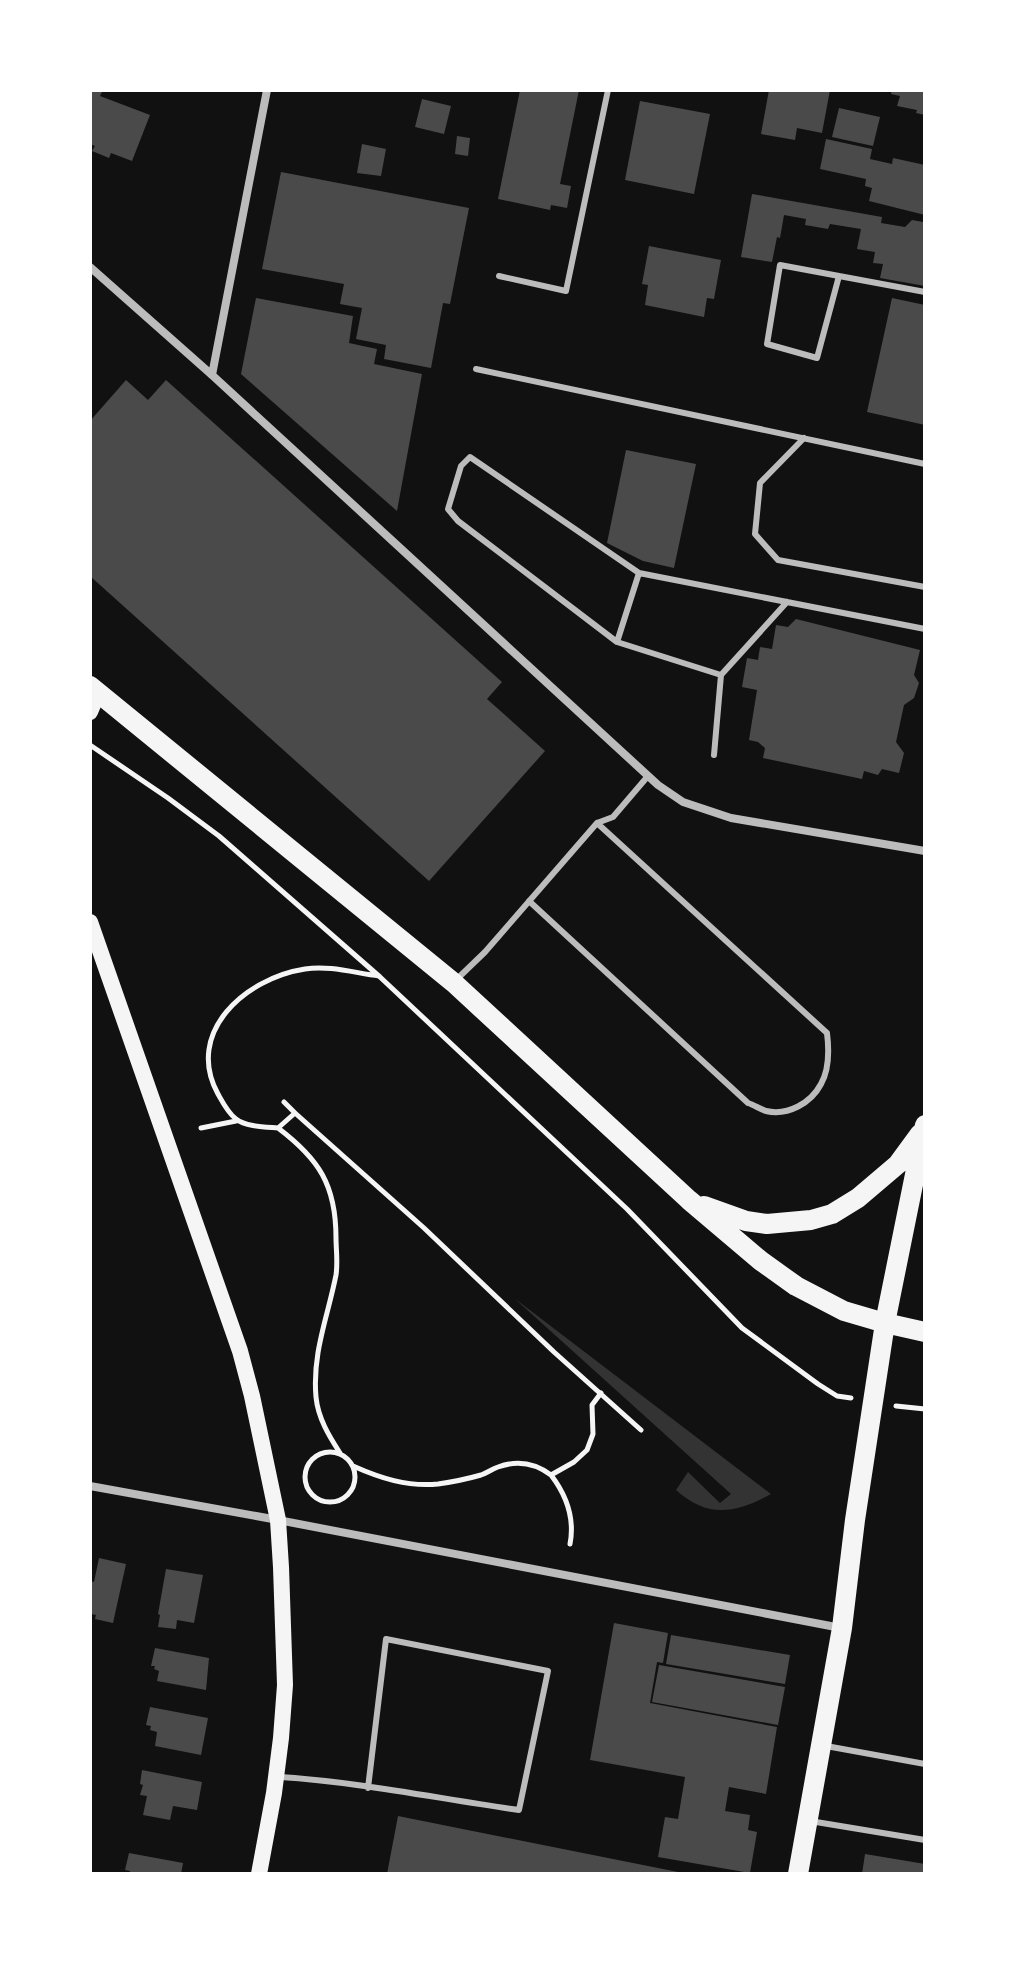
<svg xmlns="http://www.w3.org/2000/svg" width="1015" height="1964" viewBox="0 0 1015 1964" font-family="Barlow,sans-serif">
<rect width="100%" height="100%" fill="#111"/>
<path fill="#333" d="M514,1298L771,1494C736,1513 708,1519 676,1490L688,1472L720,1503L731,1494Z"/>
<path fill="#4a4a4a" d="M90,90L102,92L100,96L150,115L132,161L111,153L109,158L92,151L95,146L90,144Z
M520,90H579L560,184L571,186L567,208L551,205L550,210L498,199Z
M769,90H830L822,133L797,128L795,140L761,134Z
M892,90H925V115L916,113L917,110L897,106L900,96L891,94Z
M422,99L451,106L444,134L415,127Z
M640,101L710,114L694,194L625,180Z
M839,108L880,117L873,146L832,137Z
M457,136L470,138L468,156L455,154Z
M826,139L872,149L870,159L892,164L893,158L925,165V215L869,201L872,188L865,186L866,179L820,169Z
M362,144L386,149L381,176L357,173Z
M281,172L469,208L450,304L443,303L431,368L384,359L386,345L356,339L362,308L340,304L344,284L262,269Z
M752,194L882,217L881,223L905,227L912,220L923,222L925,225V286L880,278L883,264L873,263L875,252L857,249L861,229L830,224L828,229L805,225L806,219L784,215L780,238L777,237L772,262L741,257Z
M649,246L721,260L714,299L707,298L704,317L645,305L648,285L642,284Z
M256,298L353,316L349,343L377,349L374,364L422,374L397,511L241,374Z
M892,298L925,305V425L867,412Z
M126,380L148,400L166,380L502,682L487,699L545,751L429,881L90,576V421Z
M626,450L696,464L674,568L643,561L607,543Z
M796,619L920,650L914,675L919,683L914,698L904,705L896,742L904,753L899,773L882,769L878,775L864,771L862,779L763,758L765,748L758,742L749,740L757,690L742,687L747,658L758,660L760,647L772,649L776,625L788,627Z
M99,1558L126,1564L113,1623L95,1619L96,1615L91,1614L90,1581L94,1582Z
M166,1569L203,1575L194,1623L177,1620L176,1629L158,1627L160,1615L158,1614Z
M614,1623L668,1633L663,1663L657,1662L650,1703L777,1727L766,1794L729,1787L725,1811L750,1815L748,1830L757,1832L750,1873L658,1857L665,1817L678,1819L685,1777L590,1760Z
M671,1635L790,1655L785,1684L666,1664Z
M155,1648L209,1658L206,1690L157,1681L159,1671L154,1669L155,1666H151Z
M659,1665L785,1687L778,1725L652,1702Z
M150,1707L208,1718L201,1755L155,1746L157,1732L150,1730L151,1726L146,1725Z
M142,1770L202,1782L197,1810L173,1806L170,1820L143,1815L147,1796L140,1795L143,1785L140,1784Z
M398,1816L683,1873V1874H387Z
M129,1853L183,1863L181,1874H129L130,1871L125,1870Z
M865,1854L925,1864V1874H862Z"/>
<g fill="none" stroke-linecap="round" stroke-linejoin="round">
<path stroke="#f5f5f5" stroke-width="5" d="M90,745L168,798L219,836L380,977L627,1209L742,1328L818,1384L837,1396L851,1398
M379,976C355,973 329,965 305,969C246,978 184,1032 218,1094C223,1103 228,1113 236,1119C246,1127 266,1127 278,1128L295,1113L424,1228L554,1352L641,1430
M284,1102L295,1113
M201,1128L236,1121
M278,1128C319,1159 336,1185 336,1238C336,1250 338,1262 336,1275C328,1316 312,1353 316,1397C318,1418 329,1436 340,1453
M896,1406L925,1409
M305 1477a25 25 0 1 1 50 0a25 25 0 1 1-50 0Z
M353,1466C380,1478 407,1487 438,1484C452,1482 467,1479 481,1475C487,1473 492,1469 498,1467C517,1460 535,1463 551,1475
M570,1544C575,1518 567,1496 551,1475L574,1462L587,1450L593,1434L592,1405L601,1393"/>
<path stroke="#bcbcbc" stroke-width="6" d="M499,276L566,291L608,90
M839,276L817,358L767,344L780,265L925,292
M476,369L925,464
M804,438L760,483L755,534L778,560L925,587
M787,602L721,675L617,642L458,521L448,509L461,466L470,457L639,573L925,629
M617,642L639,573
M714,755L721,675
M529,901L748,1103C754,1105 760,1109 766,1111C788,1116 811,1103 821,1084C829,1070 829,1049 827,1033L597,823
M456,980L485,952L597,823L613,817L648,776
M826,1746L925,1764
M280,1777C360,1782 440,1799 519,1810L548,1671L386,1639L368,1788
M810,1821L925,1840"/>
<path stroke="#bcbcbc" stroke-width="8" d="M90,267L212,375L658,785L683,802L731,818L925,851
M212,375L267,90
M90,1486L278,1520L841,1628"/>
<path stroke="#f5f5f5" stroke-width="16" d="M90,712L98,693
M90,922L240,1351L252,1396L278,1520L281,1567L285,1685L281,1738L274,1793L259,1874"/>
<path stroke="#f5f5f5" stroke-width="20" d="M90,686L454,983L689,1200L761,1261L796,1286L844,1311L885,1323L925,1332
M704,1206L746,1221L767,1224L811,1220L832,1214L858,1198L898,1164L920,1134
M798,1874L842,1628L855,1520L885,1323L925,1125"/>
</g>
<rect width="1015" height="1964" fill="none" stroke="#ffffff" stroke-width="184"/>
</svg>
